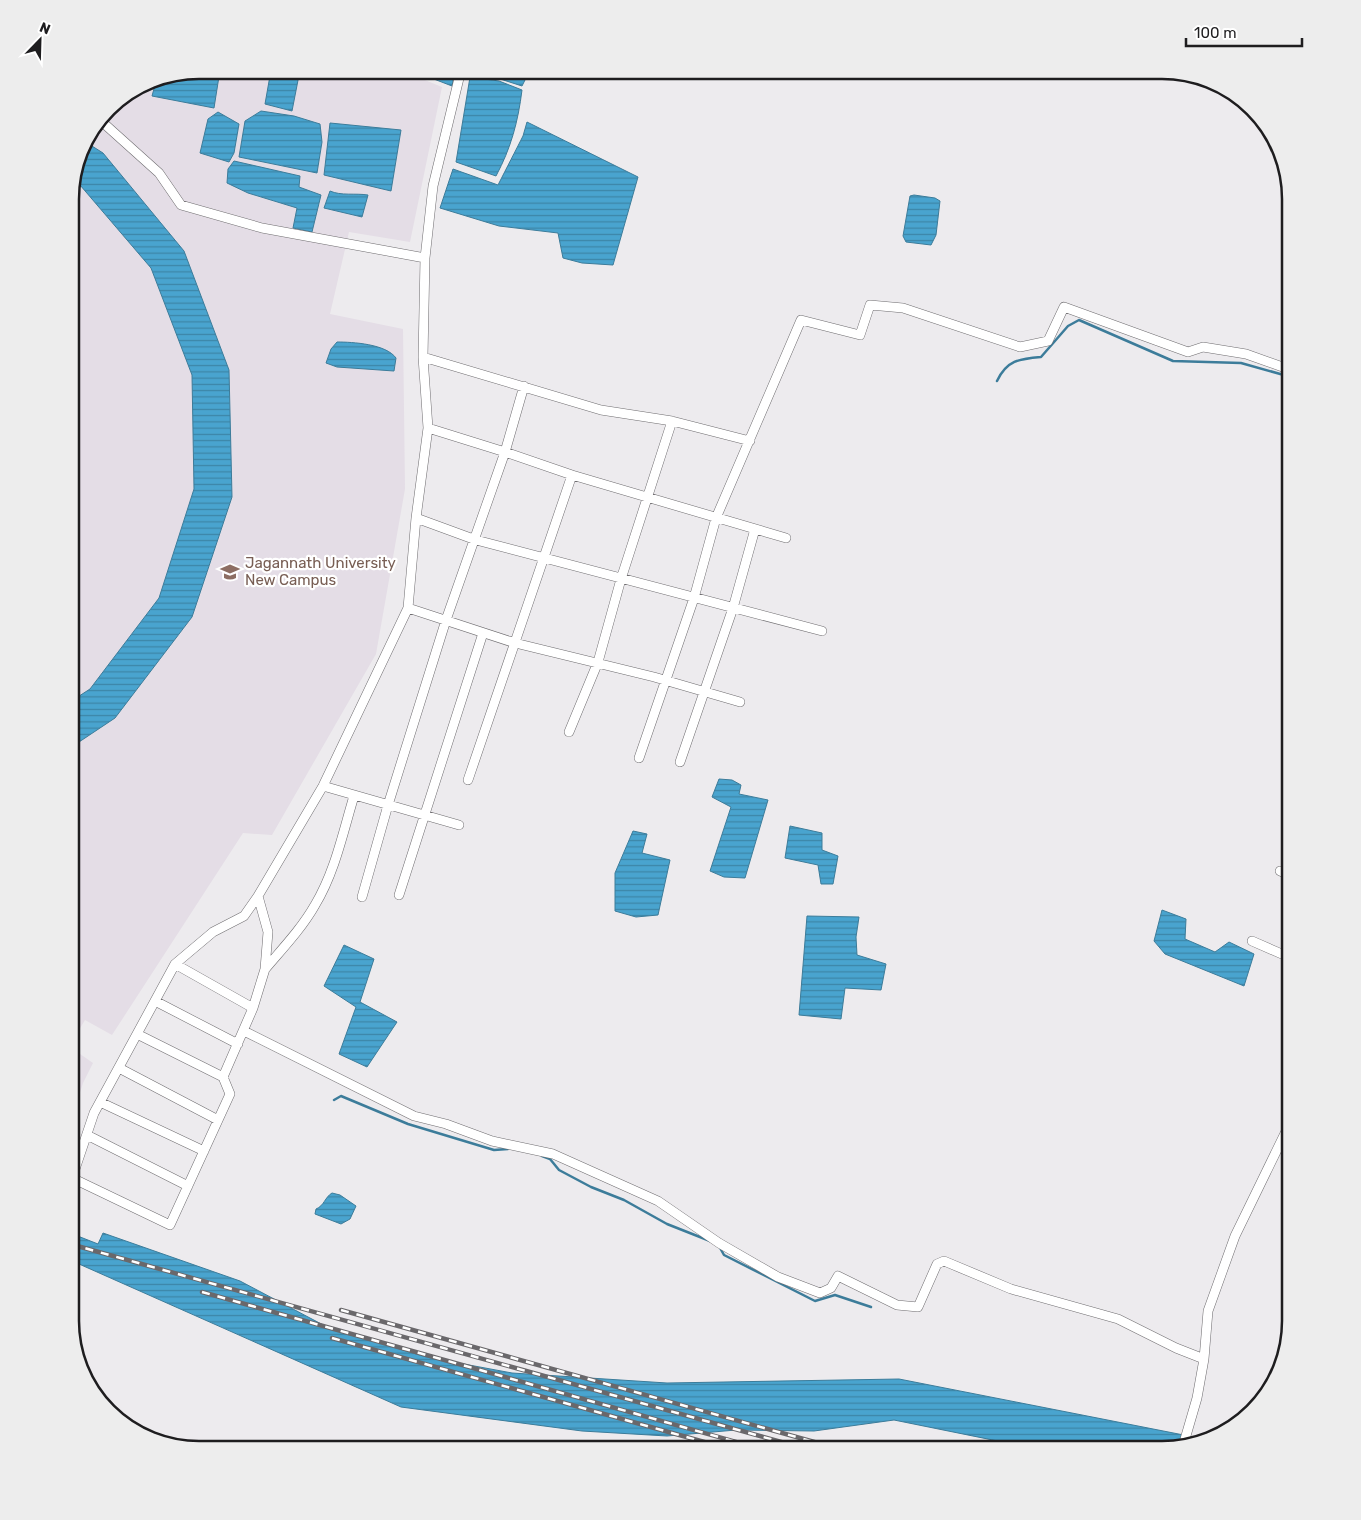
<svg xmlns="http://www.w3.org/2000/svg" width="1361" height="1520" viewBox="0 0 1361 1520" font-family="Rubik,sans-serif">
<defs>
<pattern id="water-rules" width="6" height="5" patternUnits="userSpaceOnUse" patternTransform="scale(1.25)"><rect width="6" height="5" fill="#49a4cf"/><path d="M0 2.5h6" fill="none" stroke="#3c85a7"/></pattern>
</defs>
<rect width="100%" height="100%" fill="#edebee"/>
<path fill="#e4dde6" d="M199,70H416L415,76L442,87L410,242L349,232L330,314L403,329L405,489L376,654L272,835L243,833L112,1035L85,1020L70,1045V190L83,142L114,102L150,80Z
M70,1047L93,1063L83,1083L70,1124Z"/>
<path fill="url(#water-rules)" stroke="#3c7c9a" d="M199,70H220L214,108L152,96L157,78Z
M271,70H300L292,111L265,104Z
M428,70H455L452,86L426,76Z
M495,70H530L522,86L494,77Z
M470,77L499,81L522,90C518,122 511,148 496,176L456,162Z
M261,111L294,116L320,124L322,142L317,173L239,157L245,121Z
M218,112L239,124L234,153L229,162L200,153L208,119Z
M527,122L638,177L613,265L582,263L563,258L558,233L499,226L440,208L453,169L498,185L523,136Z
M330,123L401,130L391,191L324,175Z
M84,141L103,153L184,251L229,370L232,497L192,617L115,718L70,748V702L90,689L159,598L194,489L192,375L151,268L74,178Z
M234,161L300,176L299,187L321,195L312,232L293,228L297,208L248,193L227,183L228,169Z
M330,191C341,196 355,193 368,195L362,217L324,208Z
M914,195L935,198L940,201L936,235L931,245L906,242L903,236L910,196Z
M337,342C353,342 386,344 396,358L394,371L337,367L326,363L331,349Z
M719,779L732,780L741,785L739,794L768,800L745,878L724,877L710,871L731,807L712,797Z
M790,826L822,833V850L838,856L833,884H821L818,865L785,858Z
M633,831L647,834L642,853L670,860L658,915L636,917L615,911V873Z
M1162,910L1186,919L1185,939L1215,952L1229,942L1254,954L1244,986L1165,954L1154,941Z
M807,916L859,917L856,937L857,955L886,964L881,990L845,988L841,1019L799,1015Z
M344,945L374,959L360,1002L397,1022L367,1067L339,1054L356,1007L324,986Z
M332,1193L340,1195L356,1206L350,1219L341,1224L315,1214L316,1209C324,1206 325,1197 332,1193Z
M70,1233L98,1244L103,1233L240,1281L327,1327L426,1357L512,1373L667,1383L899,1379L1209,1440L1162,1450H1042L894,1420L814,1431L736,1430L667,1436L582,1431L401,1407L70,1260Z"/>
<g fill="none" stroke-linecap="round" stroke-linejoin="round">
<path stroke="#3c7c9a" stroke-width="2.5" d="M997,381C1007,360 1019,359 1041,357L1068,326L1079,320L1173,361L1241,363L1291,377
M334,1100L341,1096L408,1124L494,1150L508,1149
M542,1156L550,1159L559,1170L591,1187L624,1200L667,1224L710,1241
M719,1246L724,1255L815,1301L835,1295L871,1307"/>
<g stroke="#6f6d70" stroke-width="10">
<path id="minor" d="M100,120L159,173L181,205L262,228L425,258
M423,357L601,410L672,421
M428,428L505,452L572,475L786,538
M416,518L476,540L822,631
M408,608L515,643L654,677L740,702
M569,732L598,662L621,579L672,421L750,441
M639,758L694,598L716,518L801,320L860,335L870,305L903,308L1020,347L1048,341L1064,307L1188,352L1203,347L1246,354L1291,370
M680,762L733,608L755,529
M468,780L572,475
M323,786L459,825
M1280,871L1291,876
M399,895L483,633
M362,897L388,805L446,620L505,452L524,386
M1252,941L1291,958
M175,964L253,1008L223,1077L230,1094L170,1225L72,1178L94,1113L175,964L213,932L244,916L258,896
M266,968C283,948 302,928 315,905C335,872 343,832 354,796
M155,1001L238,1044
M253,1008L265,969L268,932L258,896L323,786L408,608L416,518L428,428L423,357L425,258L433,186L461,70
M244,1031L414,1116L446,1124L492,1141L553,1154L658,1201L719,1243L778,1277L820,1293L831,1288L838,1276L897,1305L918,1307L937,1264L944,1261L1011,1289L1118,1319L1176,1348L1204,1359
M137,1034L223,1077
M119,1068L218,1120
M100,1102L204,1151
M87,1135L188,1186
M1183,1446L1197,1398L1204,1359L1208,1311L1235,1236L1291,1121"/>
</g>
<use href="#minor" stroke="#fff" stroke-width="9"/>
<g stroke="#6a686b" stroke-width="4.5">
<path id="rail" d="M70,1244L810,1450
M202,1292L765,1450
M341,1310L843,1450
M332,1338L733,1450"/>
</g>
<use href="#rail" stroke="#fff" stroke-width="2.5" stroke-dasharray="8" stroke-linecap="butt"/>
</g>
<defs>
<g id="university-bare" transform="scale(1.5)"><path d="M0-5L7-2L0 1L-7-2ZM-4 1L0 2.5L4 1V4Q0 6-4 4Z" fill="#8d6e63" stroke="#fff" stroke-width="2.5" paint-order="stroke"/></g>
</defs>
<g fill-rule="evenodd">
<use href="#university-bare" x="230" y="572"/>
</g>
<g text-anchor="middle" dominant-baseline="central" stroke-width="4.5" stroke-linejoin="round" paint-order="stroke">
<g font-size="15" fill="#785e54" stroke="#fff" text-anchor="start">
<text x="245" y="563">Jagannath University<tspan x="245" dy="17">New Campus</tspan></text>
</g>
</g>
<path d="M0 0H1361V1520H0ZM199 79H1162A120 120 0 0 1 1282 199V1321A120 120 0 0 1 1162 1441H199A120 120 0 0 1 79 1321V199A120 120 0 0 1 199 79Z" fill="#ededed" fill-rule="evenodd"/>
<path fill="none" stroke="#1e1d1f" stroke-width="2.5" d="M199 79H1162A120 120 0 0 1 1282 199V1321A120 120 0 0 1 1162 1441H199A120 120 0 0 1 79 1321V199A120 120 0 0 1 199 79Z"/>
<g transform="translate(40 40) rotate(23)" stroke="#ffffff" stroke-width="4" paint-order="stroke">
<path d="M0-4L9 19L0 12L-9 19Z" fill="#1e1d1f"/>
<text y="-8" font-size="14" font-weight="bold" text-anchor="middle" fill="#1e1d1f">N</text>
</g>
<path d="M1186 38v8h116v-8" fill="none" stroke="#1e1d1f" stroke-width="2.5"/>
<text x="1194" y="38" font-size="15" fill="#1e1d1f" stroke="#ffffff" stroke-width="4" paint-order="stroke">100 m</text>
</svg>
